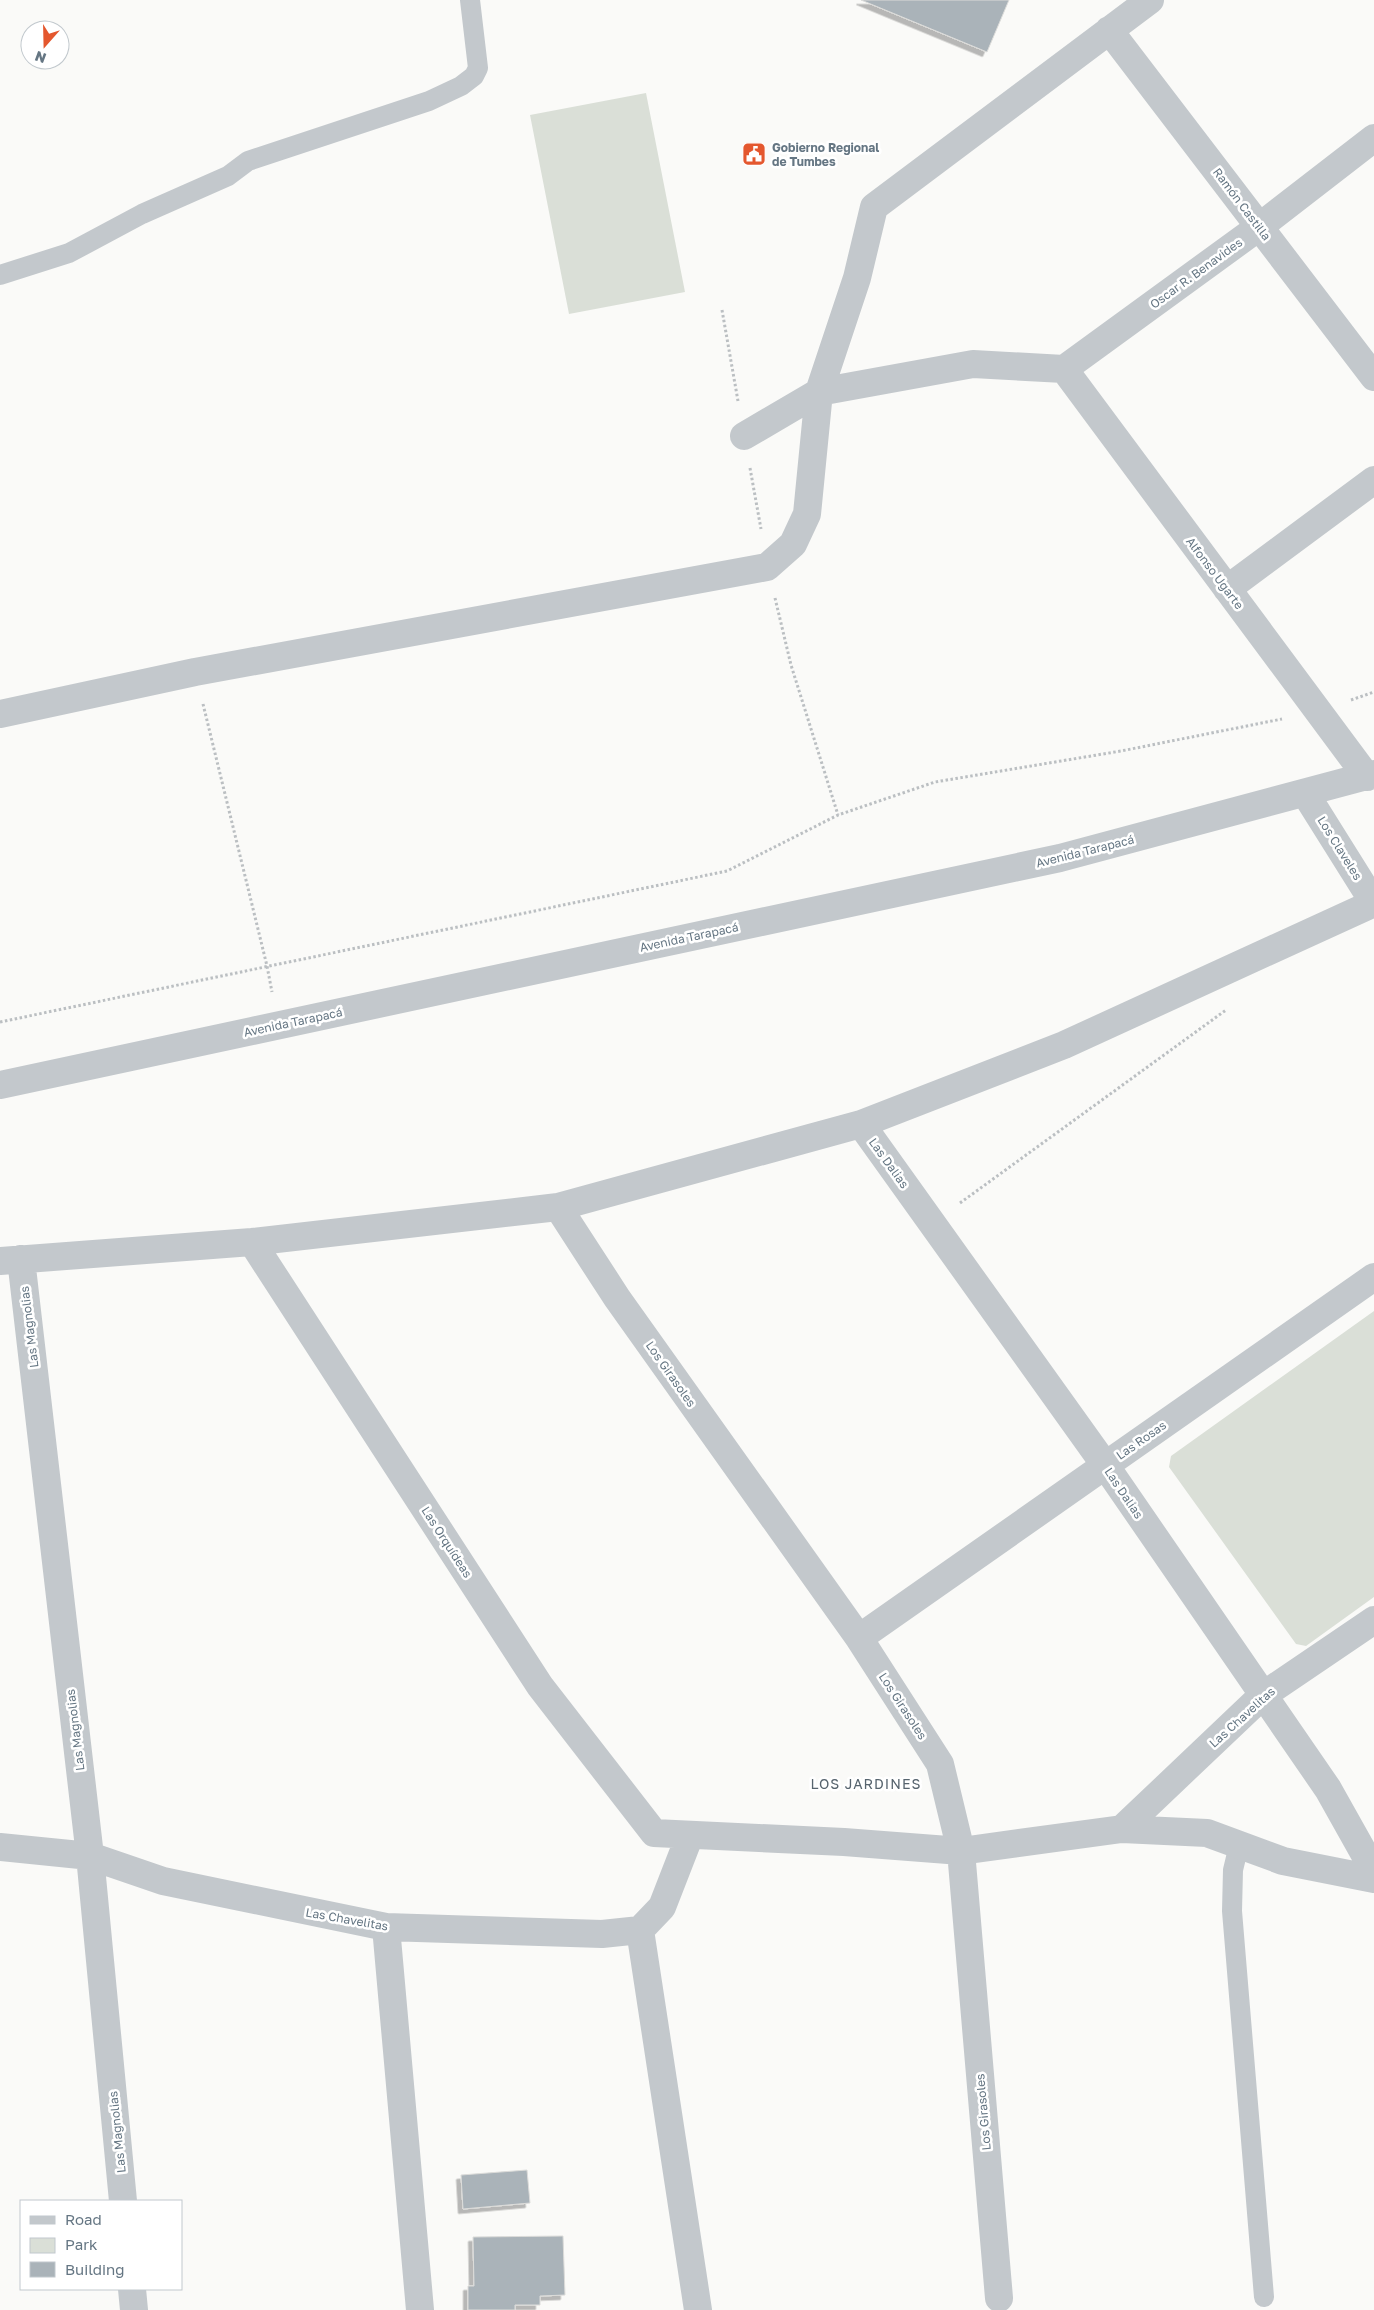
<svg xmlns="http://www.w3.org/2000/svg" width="1374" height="2310" viewBox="0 0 1374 2310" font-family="'Golos Text',sans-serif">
<defs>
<filter id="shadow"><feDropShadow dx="-4.5" dy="4.5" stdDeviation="0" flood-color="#0004"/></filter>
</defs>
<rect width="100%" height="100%" fill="#fafaf8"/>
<path fill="#dadfd7" d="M646,93L685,292L569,314L530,115Z
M1374,1311V1597L1306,1646L1296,1644L1169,1467L1171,1456Z"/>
<path fill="#aab3b9" stroke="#dcdcda" filter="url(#shadow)" d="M861,0H1009L987,52Z
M527,2170L530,2203L463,2209L461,2175Z
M563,2236L565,2295L540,2296V2305H515V2310H468V2286H474L473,2237Z"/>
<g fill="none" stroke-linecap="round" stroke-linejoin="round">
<path stroke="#bbbfc2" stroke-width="3" stroke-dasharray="2.5 2.5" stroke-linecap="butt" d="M722,310L738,401
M750,468L761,529
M775,598L791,665L838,815
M1351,700L1374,692
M203,704L267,966L272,992
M0,1022L727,871L838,815L935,782L1121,751L1282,719
M960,1203L1226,1010"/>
<path stroke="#c3c8cc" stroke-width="20" d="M0,275L69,253L142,214L228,176L248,161L429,101L461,86L474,76L478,68L470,0
M1239,1845L1233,1870L1232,1911L1264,2297"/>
<path stroke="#c3c8cc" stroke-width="28" d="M1109,30L1374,377
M1064,369L1367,777
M1064,369L1259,227L1374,138
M744,436L819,392L973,364L1064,369
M1227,589L1374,480
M0,714L195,672L767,567L793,544L807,514L819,392L857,278L874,207L1150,0
M1305,793L1374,903
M0,1085L1060,858L1374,774
M861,1124L1105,1465L1328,1789L1374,1871
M558,1207L617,1298L859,1638L940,1764L961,1851L999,2298
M252,1242L540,1686L654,1833L844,1842L961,1851L1122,1829L1207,1833L1283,1861L1374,1879
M21,1259L90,1856L123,2201
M0,1261L252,1242L558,1207L861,1124L1064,1045L1374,903
M859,1638L1374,1277
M1122,1829L1262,1696L1374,1620
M690,1835L662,1907L640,1930L698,2310
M0,1847L90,1856L163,1881L386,1927L602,1934L640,1930
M386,1927L420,2310
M132,2289L134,2310"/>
</g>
<defs>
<g id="civic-square" transform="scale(1.25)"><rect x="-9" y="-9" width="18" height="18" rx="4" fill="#e4572e" stroke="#fff"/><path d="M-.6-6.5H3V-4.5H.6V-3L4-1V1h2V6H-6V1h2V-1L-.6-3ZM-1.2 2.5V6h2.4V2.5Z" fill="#fff"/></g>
</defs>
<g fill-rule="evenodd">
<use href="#civic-square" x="754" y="154"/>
</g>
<g text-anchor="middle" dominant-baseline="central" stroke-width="5" stroke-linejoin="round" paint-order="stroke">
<g font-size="12" font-weight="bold" fill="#657683" stroke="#fff" text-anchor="start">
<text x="772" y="147">Gobierno Regional<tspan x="772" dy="14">de Tumbes</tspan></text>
</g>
<g font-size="12" fill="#657683" stroke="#fff">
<text transform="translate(1242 204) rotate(53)">Ramón Castilla</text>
<text transform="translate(1196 273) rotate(-36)">Oscar R. Benavides</text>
<text transform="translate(1215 573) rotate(53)">Alfonso Ugarte</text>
<text transform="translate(1340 848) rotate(58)">Los Claveles</text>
<text transform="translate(1085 851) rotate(-14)">Avenida Tarapacá</text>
<text transform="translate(689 937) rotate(-12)">Avenida Tarapacá</text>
<text transform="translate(293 1022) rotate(-12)">Avenida Tarapacá</text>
<text transform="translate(889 1163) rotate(54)">Las Dalias</text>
<text transform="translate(29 1327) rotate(-97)">Las Magnolias</text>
<text transform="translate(671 1374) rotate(55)">Los Girasoles</text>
<text transform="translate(1141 1440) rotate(-35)">Las Rosas</text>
<text transform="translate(1124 1493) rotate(56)">Las Dalias</text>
<text transform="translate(447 1542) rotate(57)">Las Orquídeas</text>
<text transform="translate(903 1706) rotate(57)">Los Girasoles</text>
<text transform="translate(1242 1717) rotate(-42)">Las Chavelitas</text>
<text transform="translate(75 1730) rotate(-97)">Las Magnolias</text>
<text transform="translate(347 1919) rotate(10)">Las Chavelitas</text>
<text transform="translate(983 2112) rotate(-95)">Los Girasoles</text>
<text transform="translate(117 2132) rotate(-96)">Las Magnolias</text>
</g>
<g font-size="14" letter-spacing="1" fill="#57646e" stroke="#fff">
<text x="866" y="1783">LOS JARDINES</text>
</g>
</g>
<rect x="20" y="2200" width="162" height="90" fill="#ffffff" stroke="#c1c8cd"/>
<rect x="30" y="2216" width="25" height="8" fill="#c3c8cc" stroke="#c1c8cd"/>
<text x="65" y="2225" font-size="15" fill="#657683">Road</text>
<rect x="30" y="2238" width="25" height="15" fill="#dadfd7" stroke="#c1c8cd"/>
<text x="65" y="2250" font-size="15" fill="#657683">Park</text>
<rect x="30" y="2262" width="25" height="15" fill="#aab3b9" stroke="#c1c8cd"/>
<text x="65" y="2275" font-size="15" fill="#657683">Building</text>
<g transform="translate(45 45) rotate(200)"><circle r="24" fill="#ffffff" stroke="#c1c8cd"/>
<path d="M0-4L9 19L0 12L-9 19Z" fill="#e4572e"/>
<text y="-8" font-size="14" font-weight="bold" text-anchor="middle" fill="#657683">N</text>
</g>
</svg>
